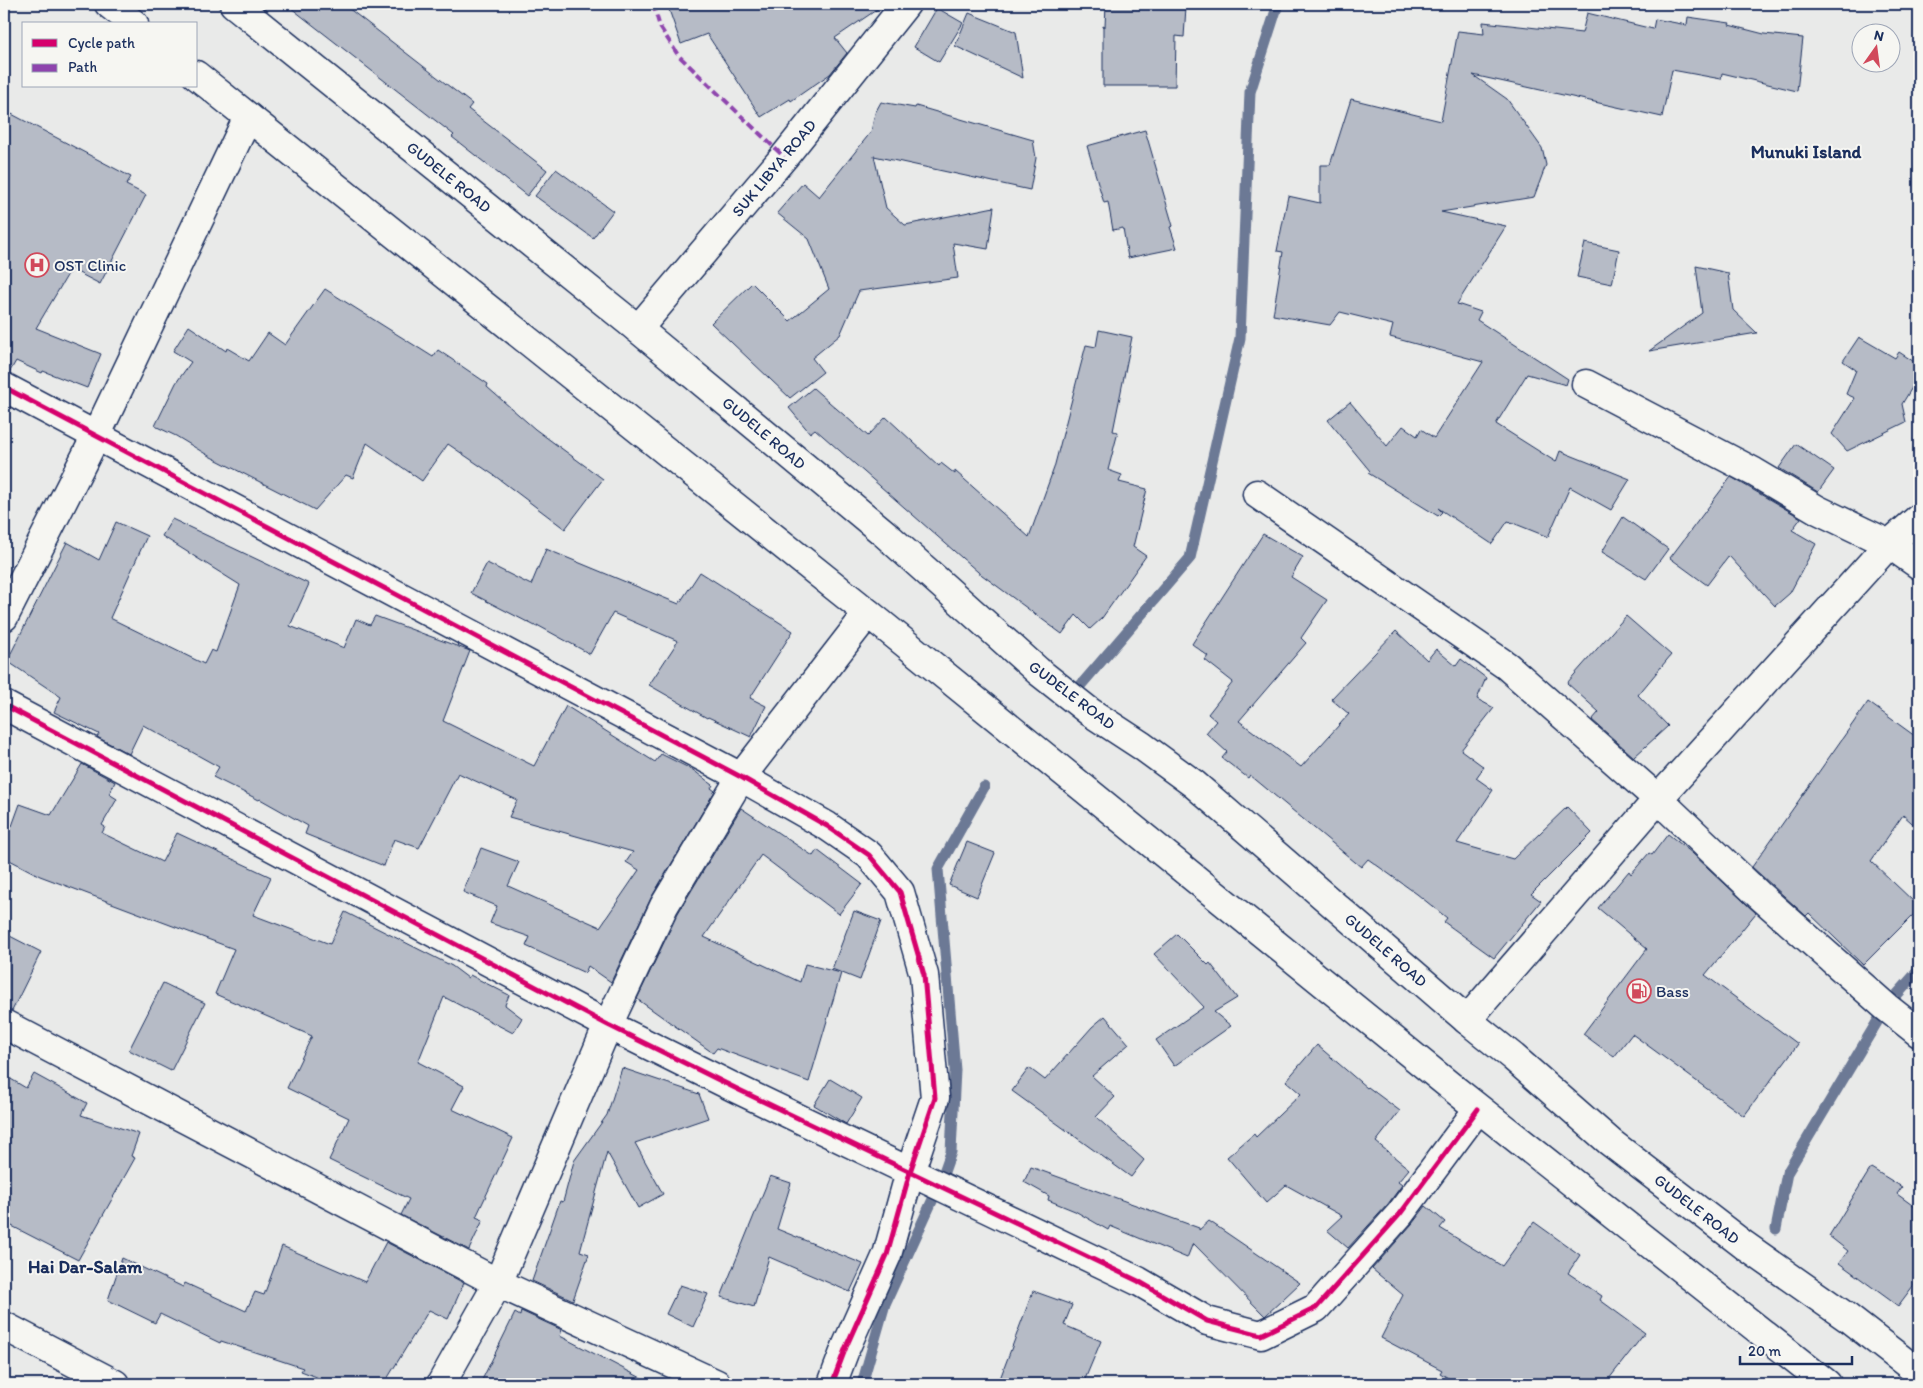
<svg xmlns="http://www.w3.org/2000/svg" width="1923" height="1388" viewBox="0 0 1923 1388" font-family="Itim,sans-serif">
<rect width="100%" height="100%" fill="#e9eae9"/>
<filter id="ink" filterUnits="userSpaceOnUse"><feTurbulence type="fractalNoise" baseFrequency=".02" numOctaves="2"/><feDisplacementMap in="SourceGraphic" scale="10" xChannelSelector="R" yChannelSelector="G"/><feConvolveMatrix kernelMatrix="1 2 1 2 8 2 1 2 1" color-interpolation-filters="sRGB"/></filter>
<g filter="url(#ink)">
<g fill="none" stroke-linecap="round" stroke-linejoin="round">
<path stroke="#6c7995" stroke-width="11" d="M1074,693L1190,558L1240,338L1250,92L1278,4
M1776,1229L1787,1173L1886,1007L1919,970
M862,1384L885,1304L939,1186L951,1152L955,1070L938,869L984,787"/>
</g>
<path fill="#b6bbc6" stroke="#1b2f5e" d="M286,4H343L472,104L468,109L547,170L527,196L452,137L454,135Z
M667,4H885L835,38L847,53L830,74L791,101L790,99L761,117L707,34L681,44Z
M1106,4L1186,7L1184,37L1176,36L1175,86H1103V26L1105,27Z
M937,8L963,23L939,62L914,47Z
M969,13L1016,32L1023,78L955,46Z
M1587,13L1653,29L1655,19L1687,25L1688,17L1730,23L1729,25L1764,34L1803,38L1797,91L1722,73L1721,79L1672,70L1662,117L1473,75L1507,99L1542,148L1546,165L1534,197L1441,212L1506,226L1457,304L1481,312L1477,320L1568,379L1566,385L1527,374L1496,424L1556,462L1560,451L1630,479L1611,510L1570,487L1548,537L1508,521L1492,544L1438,508L1442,512L1438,516L1368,473L1370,471L1328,420L1350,402L1387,446L1403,426L1417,436L1421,429L1434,438L1483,362L1390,337L1393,325L1340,312L1330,325L1273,315L1283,252L1277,251L1288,196L1320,203V165H1330L1351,99L1441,121L1458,31L1484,34L1483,22L1582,33Z
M881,102L915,108L916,106L1033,140L1036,158L1030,190L874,156L886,208L905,225L994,207L988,249L953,243L958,278L859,291L840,335L812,358L823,372L790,398L711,323L752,283L790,321L829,289L809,239L777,213L803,183L819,197L871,132L875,113Z
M4,110L131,177L126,185L146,195L100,284L71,269L36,328L101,354L87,388L43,371L42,373L16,361L9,373L4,371Z
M1145,130L1173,226L1170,227L1177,248L1128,258L1123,228L1113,230L1108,202L1104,203L1087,146Z
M556,169L613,211L593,238L535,196Z
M1585,243L1619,250L1612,284L1577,277Z
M1696,266L1728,273L1733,310L1757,333L1649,351L1702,313Z
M325,289L433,357L438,350L488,384L487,387L535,429L603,479L565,529L495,476L448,444L422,481L367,443L353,478L346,475L315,510L209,456L176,436L155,426L176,383L191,362L173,351L189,326L226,351L227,348L249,361L268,333L285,345Z
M1099,330L1132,337L1113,431L1118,432L1108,470L1122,475L1119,482L1147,489L1133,547L1146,556L1102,618L1090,629L1076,615L1062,634L978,572L815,429L810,433L789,408L813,388L868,436L886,417L939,466L941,463L955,474V471L1029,537L1054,468L1086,345L1096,347Z
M1859,337L1895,358L1899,352L1919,365V376L1902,404L1906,422L1847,451L1832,434L1855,398L1846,394L1856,370L1843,361Z
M1796,444L1834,470L1818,492L1779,468Z
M1731,477L1801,518L1792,530L1816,544L1790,593L1775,606L1729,556L1707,585L1670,558Z
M1623,517L1668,549L1646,579L1602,552Z
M172,519L309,584L290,626L344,648L356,619L370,625L375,616L470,651L443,721L534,766L566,706L655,762L661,754L693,770L713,785L711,788L715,791L651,898L611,982L588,966L585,973L526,946L530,937L490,923L497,906L463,892L481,848L519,862L508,886L600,927L639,870L626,862L633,852L509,817L517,800L458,773L419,848L394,839L384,866L305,834L308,826L260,799L259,800L213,777L219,767L143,725L129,754L97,737L99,734L54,712L61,697L7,661L67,542L99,560L116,522L147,536L110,618L204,664L211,650L216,652L240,585L162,536Z
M1263,534L1303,557L1291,577L1327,600L1301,638L1306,643L1239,721L1301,767L1349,714L1331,699L1396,631L1427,660L1436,649L1456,666L1461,659L1486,678L1477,699L1494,708L1461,750L1484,767L1476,778L1493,790L1457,843L1513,859L1567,807L1592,833L1531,894L1541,901L1494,958L1444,922L1447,918L1417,894L1368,859L1361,867L1250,775L1248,778L1222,758L1227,752L1206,733L1216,721L1208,714L1233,682L1205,660L1208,656L1192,644Z
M546,549L679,604L700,572L793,631L750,698L766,706L751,737L708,717L707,718L649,685L678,641L613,613L590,654L537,625V627L471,593L487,563L531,585Z
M1626,616L1671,655L1638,695L1668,726L1634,757L1592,720L1599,712L1567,683Z
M1868,702L1919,739V829L1903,815L1871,861L1914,902V914L1863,965L1809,913L1806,916L1752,867Z
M82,764L115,782L109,794L117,799L102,825L105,827L102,833L162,862L177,833L271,877L253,915L330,944L345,912L452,966L468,978L470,975L509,995L505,1005L522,1018L513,1033L444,997L418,1062L464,1086L452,1109L513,1138L476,1217L483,1220L469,1250L401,1215L409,1199L329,1160L349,1118L287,1088L312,1036L215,994L234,949L40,876L4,857V822L12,826L20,804L51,815Z
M741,808L813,856L817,850L862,884L839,914L761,855L704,937L800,982L805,964L841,973L809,1082L717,1048L713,1053L637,999L678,913Z
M1668,834L1692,853L1756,913L1705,975L1798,1044L1744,1116L1632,1034L1614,1057L1583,1034L1647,949L1598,908L1629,871L1631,874L1649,853L1652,855Z
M967,842L995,853L977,897L949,885Z
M854,911L881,921L860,980L832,969Z
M4,933L41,952L12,1011L4,1008Z
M1177,934L1208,965L1210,963L1237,998L1214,1012L1231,1026L1174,1066L1156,1040L1204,1007L1154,954Z
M163,983L205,1003L171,1071L129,1050Z
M1105,1016L1129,1044L1092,1076L1115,1097L1096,1117L1144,1160L1131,1177L1012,1091L1029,1068L1045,1080L1092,1027Z
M1317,1045L1367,1088L1368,1087L1400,1111L1376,1142L1409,1169L1398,1182L1402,1185L1388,1204L1348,1248L1327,1230L1342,1216L1286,1185L1266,1203L1227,1157L1254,1134L1256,1137L1301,1094L1286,1081Z
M622,1068L699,1094L708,1118L635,1143L663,1194L638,1208L607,1152L580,1251L589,1254L573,1300L532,1281L560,1201L563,1202L574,1161L607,1115Z
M34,1074L87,1103L81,1115L139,1134L131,1156L135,1158L78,1260L4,1222V1075L26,1088Z
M830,1079L862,1098L846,1124L814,1105Z
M1031,1167L1199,1228V1230L1209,1221L1300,1283L1265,1316L1193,1243L1187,1258L1110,1226L1108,1230L1075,1211L1048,1200L1049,1196L1024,1182Z
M1871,1168L1902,1187L1897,1194L1919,1210V1278L1898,1306L1839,1263L1848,1251L1829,1236Z
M770,1176L791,1183L777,1229L863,1264L850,1292L769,1257L754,1307L721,1297Z
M1426,1206L1445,1222L1440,1228L1502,1266L1534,1222L1580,1255L1568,1273L1602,1296L1600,1300L1645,1333L1605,1384H1458L1440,1373L1442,1370L1381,1338L1403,1295L1372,1269L1412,1224Z
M386,1242L464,1283L448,1319L429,1310L384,1384H335L301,1371L303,1368L221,1341L220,1343L160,1314L155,1323L108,1300L122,1258L183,1287L185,1283L246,1311L255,1292L264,1295L282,1246L365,1282Z
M680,1285L708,1294L693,1327L666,1314Z
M1033,1291L1072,1305L1064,1325L1101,1341L1083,1384H998Z
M521,1311L562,1330L560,1336L653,1384H480L515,1313L520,1316Z"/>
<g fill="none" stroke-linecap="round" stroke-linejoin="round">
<g stroke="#1b2f5e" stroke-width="31">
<path id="street" d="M638,329L784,157L906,4
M1586,384L1754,472L1818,510L1889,544L1919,565
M4,387L741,777L827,826L869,855L900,892L924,975L935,1098L910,1172L887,1255L846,1347L832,1384
M1257,494L1507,666L1658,799L1759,895L1886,1007L1919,1033
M4,617L96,436L248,117
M4,705L608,1025L735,1088L1138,1281L1207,1321L1261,1335L1316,1308L1400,1214L1478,1109
M1467,1020L1658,799L1889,544L1919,518
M4,1024L498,1283L717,1384
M4,1326L115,1384
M441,1384L498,1283L608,1025L664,906L741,777L868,613"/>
</g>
<g stroke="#1b2f5e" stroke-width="31">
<path id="highway" d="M109,4L134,24
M234,4L638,329L753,424L884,533L1038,671L1090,712L1142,746L1194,784L1467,1020L1513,1057L1610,1142L1744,1245L1848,1318L1919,1373
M196,75L868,613L1449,1085L1827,1384"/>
</g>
<use href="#street" stroke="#f6f6f2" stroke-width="28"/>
<use href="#highway" stroke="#f6f6f2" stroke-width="28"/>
<path stroke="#8e44ad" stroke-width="4" stroke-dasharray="8 4" stroke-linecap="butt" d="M653,4L660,27L678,55L784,157"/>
<g stroke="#f6f6f2" stroke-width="8">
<path id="cycleway" d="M4,387L741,777L827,826L869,855L900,892L924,975L935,1098L910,1172L887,1255L846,1347L832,1384
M4,705L608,1025L735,1088L1138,1281L1207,1321L1261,1335L1316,1308L1400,1214L1478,1109"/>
</g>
<use href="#cycleway" stroke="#d6006c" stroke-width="5"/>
</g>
</g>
<defs>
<g id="hospital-ring" transform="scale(1.25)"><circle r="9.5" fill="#f6f6f2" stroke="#d1495b" stroke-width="1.5"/><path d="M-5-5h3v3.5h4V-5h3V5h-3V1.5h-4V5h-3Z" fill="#d1495b"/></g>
<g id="fuel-ring" transform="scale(1.25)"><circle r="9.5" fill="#f6f6f2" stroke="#d1495b" stroke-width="1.5"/><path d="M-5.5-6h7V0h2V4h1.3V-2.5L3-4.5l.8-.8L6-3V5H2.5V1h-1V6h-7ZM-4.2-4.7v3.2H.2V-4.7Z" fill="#d1495b"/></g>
</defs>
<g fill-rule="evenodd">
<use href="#hospital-ring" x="37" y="265"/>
<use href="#fuel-ring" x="1639" y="991"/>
</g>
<g text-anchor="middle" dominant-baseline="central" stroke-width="4" stroke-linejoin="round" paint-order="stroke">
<g font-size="16" fill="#1b2f5e" stroke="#f6f6f2">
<text transform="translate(774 168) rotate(-50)">SUK LIBYA ROAD</text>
<text transform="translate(449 177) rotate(39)">GUDELE ROAD</text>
<text transform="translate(764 433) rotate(40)">GUDELE ROAD</text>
<text transform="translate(1072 695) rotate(37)">GUDELE ROAD</text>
<text transform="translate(1386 950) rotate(41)">GUDELE ROAD</text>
<text transform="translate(1697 1209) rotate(38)">GUDELE ROAD</text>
</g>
<g font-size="16" fill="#1b2f5e" stroke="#f6f6f2" text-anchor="start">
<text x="54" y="265">OST Clinic</text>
<text x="1656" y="991">Bass</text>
</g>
<g font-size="18" font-weight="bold" fill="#1b2f5e" stroke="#f6f6f2">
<text x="1806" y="152">Munuki Island</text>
<text x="85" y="1267">Hai Dar-Salam</text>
</g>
</g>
<rect width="1923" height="1388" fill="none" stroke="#f6f6f2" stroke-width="20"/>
<rect x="10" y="10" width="1903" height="1368" fill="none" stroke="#1b2f5e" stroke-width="2" filter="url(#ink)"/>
<rect x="22" y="22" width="175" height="65" fill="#f6f6f2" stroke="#9ea6b7"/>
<rect x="32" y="39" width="25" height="8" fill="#d6006c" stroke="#9ea6b7"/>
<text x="68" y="48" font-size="15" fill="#1b2f5e">Cycle path</text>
<rect x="32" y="64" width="25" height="8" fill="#8e44ad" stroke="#9ea6b7"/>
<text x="68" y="72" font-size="15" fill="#1b2f5e">Path</text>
<g transform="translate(1876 48) rotate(14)"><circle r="24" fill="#f6f6f2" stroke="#9ea6b7"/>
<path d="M0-4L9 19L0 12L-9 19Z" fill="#d1495b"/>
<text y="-8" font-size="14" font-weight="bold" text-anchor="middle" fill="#1b2f5e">N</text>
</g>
<path d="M1740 1356v8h112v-8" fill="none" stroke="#1b2f5e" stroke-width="2.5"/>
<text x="1748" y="1356" font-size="15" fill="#1b2f5e" stroke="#f6f6f2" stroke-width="4" paint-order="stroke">20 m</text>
</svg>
